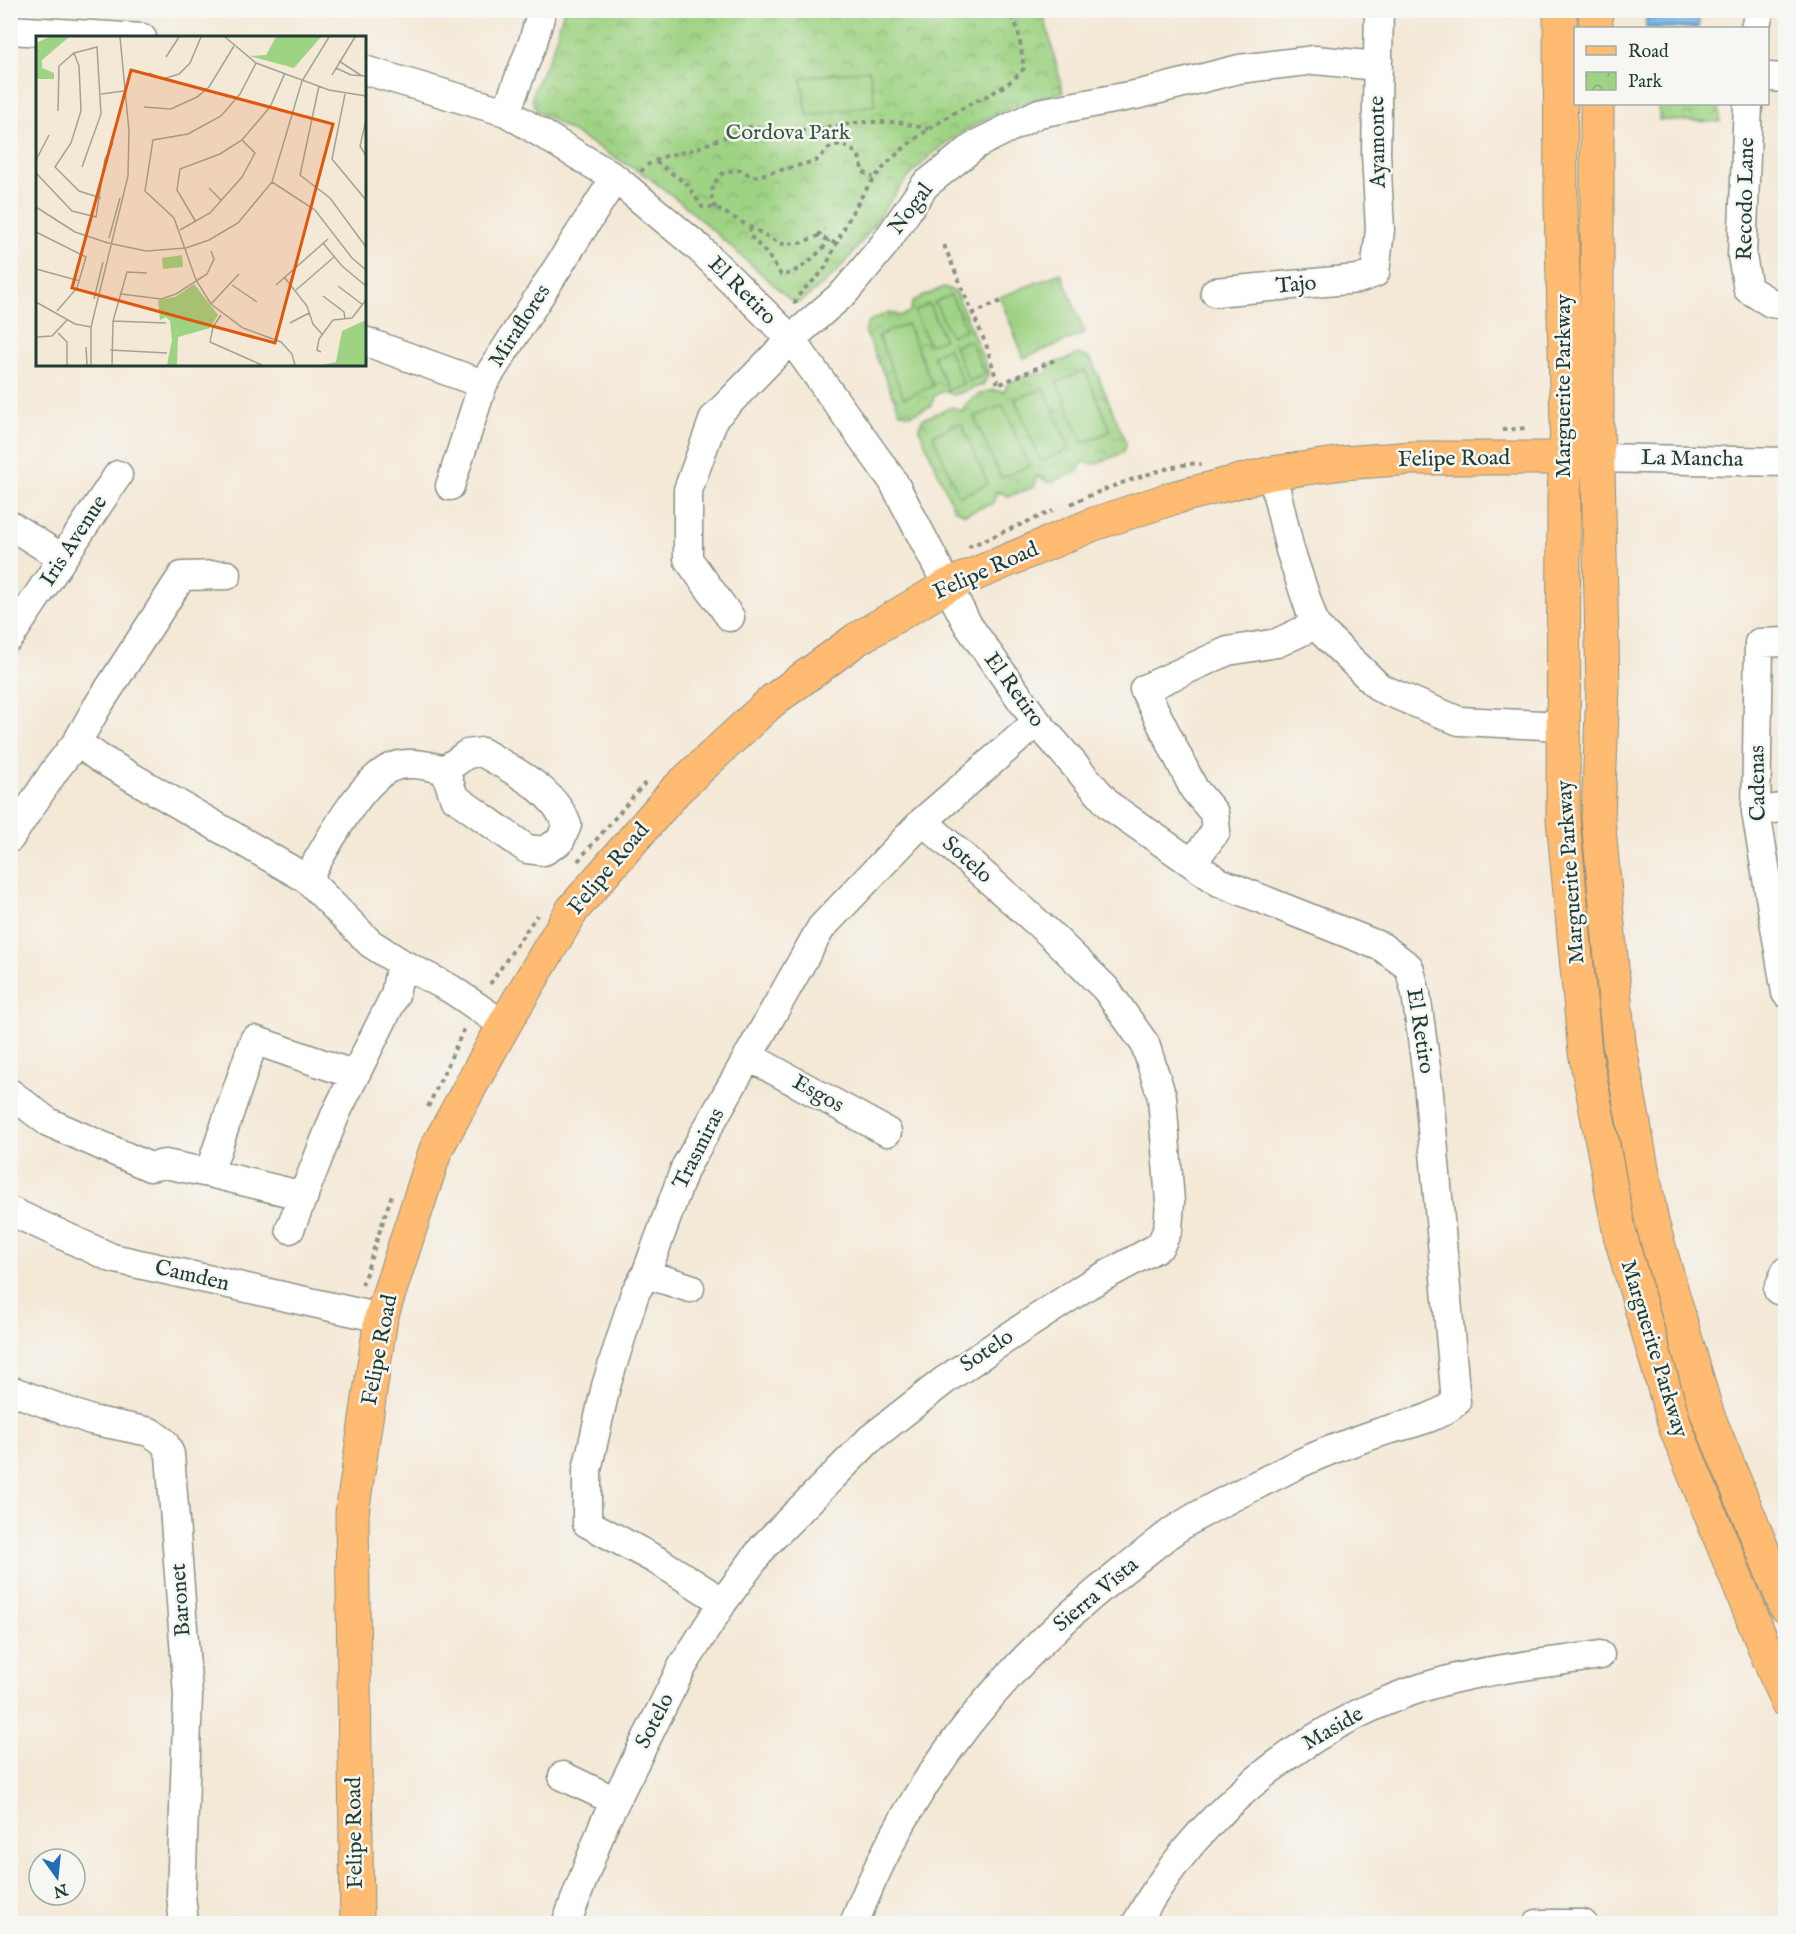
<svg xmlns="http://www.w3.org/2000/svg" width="1796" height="1934" viewBox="0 0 1796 1934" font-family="'IM FELL English',serif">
<defs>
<pattern id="park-crowns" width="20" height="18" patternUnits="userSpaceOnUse" patternTransform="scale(1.5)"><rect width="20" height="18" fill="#9fd384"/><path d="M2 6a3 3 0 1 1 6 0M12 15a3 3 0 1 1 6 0" fill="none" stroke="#81ac6d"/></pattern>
<pattern id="water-rules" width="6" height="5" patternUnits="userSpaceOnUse" patternTransform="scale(1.5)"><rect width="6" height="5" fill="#7abaee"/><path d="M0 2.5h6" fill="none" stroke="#6398c2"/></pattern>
</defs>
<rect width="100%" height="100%" fill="#f6f6f2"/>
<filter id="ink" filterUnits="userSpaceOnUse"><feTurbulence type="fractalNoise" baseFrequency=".0167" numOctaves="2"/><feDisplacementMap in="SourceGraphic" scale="12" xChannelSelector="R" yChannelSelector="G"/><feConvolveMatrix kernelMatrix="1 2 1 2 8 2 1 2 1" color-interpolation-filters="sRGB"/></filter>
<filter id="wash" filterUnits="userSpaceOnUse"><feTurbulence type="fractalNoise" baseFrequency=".008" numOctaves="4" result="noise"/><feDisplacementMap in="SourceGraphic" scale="24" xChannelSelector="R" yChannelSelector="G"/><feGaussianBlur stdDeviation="1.35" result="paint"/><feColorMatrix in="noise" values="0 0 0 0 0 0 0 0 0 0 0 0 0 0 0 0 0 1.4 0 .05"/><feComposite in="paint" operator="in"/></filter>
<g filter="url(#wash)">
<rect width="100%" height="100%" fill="#f4e8d6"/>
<path fill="url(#park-crowns)" stroke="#5f885c" stroke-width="1.5" d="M564,10L1043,11L1063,92C994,108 932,141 890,201C859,245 846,270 800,302H793L683,204L648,177L537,111L532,100L534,89L552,51Z
M1659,104H1719L1720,122L1659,120Z
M944,287L956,292L989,373L983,385L954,395L945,391L935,395L931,406L910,415L900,412L865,331L869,321L889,312L901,316L910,312L913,301Z
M1079,354L1091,359L1126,443L1123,453L1095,464L1083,462L1077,472L1049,483L1038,476L1034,487L1009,496L998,492L992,504L965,514L954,509L919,429L922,419L952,407L961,411C971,396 986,387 1004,392L1008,383L1033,373L1046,374L1050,365Z"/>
<path fill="#9fd384" stroke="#5f885c" stroke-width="1.5" d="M869,70L875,105L808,116L801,78Z
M1061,273L1085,333L1024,358L1000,297Z
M951,295L966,329L951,336L935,302Z
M929,304L944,339L929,345L914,311Z
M907,324L933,386L904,398L878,336Z
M970,340L985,374L969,381L954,346Z
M948,348L963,383L948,390L933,355Z
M1085,370L1111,431L1083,443L1057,382Z
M1044,388L1070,449L1041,461L1015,399Z
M1003,405L1029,466L1001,478L974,417Z
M961,423L988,484L959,496L933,435Z"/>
<path fill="url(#water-rules)" stroke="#4c7c91" stroke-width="1.5" d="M1646,11H1699V28H1646Z"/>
</g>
<g filter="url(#ink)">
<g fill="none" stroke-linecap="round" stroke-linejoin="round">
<g stroke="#8a9285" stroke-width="31">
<path id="minor" d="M1755,28L1760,10
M10,30L142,38
M364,70L506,112L615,178L699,248L791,339L893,481L968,625L1037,722L1110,806L1219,882L1382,947L1409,967L1416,993L1428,1083L1456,1402C1435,1420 1407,1424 1381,1432C1351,1442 1321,1453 1292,1467C1254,1487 1212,1505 1176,1529C1159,1541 1143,1555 1126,1568C1006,1662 909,1780 854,1924
M1768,77L1786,78
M1748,104L1742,256L1748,289L1771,303L1786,305
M506,112L533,42L542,10
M1215,292L1358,279L1375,273L1380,230L1376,153L1379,10
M364,341L483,384
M1598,458L1786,462
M1272,473L1290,550L1315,625L1380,688L1459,721L1564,726
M450,486L483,384L615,178
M10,525L62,558
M730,617L688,559V490L714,418L791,339L845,292L884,245L925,185L977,144L1039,113L1140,94L1239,69L1315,60L1377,66
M10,637L118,475
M1786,642L1759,643L1756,812L1786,993
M77,742L99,758L307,879
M1756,812L1786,807
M10,838L55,770L77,742L97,707L182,576L227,575
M1192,863L1216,831L1214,813L1194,789L1144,689L1228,651L1277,643L1315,625
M401,963L451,989L504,1025
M748,1056L887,1132
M10,1093L48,1122L150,1167L165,1164L209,1173
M304,1196L209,1173L254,1040L355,1075
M10,1211L112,1258L381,1318
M290,1229L336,1113L395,995L401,963L370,943L307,879C325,849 363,772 399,765C414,762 430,766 445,770L454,797L527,849L544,851L560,841L567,825C554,789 513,771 482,752L467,754L445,770
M646,1274L690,1288
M1778,1290L1786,1271
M10,1390L91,1420L150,1432L164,1442L170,1454L188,1695L181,1895L184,1924
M723,1602L660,1562L587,1523V1470L606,1386L635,1293L646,1274L685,1168L821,928L923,821L1037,722
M563,1776L615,1801
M566,1924L603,1826L682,1667L723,1602L764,1546L870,1439L945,1380L995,1346L1088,1285L1160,1246L1168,1229L1170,1202L1162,1097L1145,1044L1106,989L1049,933L923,821
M1136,1924C1199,1807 1324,1711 1452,1679C1500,1667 1551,1663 1600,1655
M1537,1924H1583"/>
</g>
<g stroke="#8a9285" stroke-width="35">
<path id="major" d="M1560,10L1561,206L1567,423L1564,498L1563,819L1585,1052L1620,1235L1676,1429L1786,1701
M1595,10L1596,28
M1597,104V424L1603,687L1598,818L1619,1043L1652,1222L1707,1413L1786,1607
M357,1924L352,1513L381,1318L436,1149L504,1025L573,909L676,790L772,701L857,639L947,586L1094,524L1173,498L1272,473L1343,463L1413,458H1598"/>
</g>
<path stroke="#8a9285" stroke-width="4" stroke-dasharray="4.5 4.5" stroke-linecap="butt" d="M656,162L687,184L702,207L716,208L781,244L800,243L818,236L835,243
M641,172L645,166L666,156L692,150L752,126L786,133L862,122H898L929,129
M716,208C707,195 713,182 724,172L741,170L753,177L816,161L829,148L840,144C853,149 864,156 861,171L873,177
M750,227L752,238L768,255L781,275C795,276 822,252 829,240
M818,236L824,229
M944,245L987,347L998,385L1057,359
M795,304C797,290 819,280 826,266C863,186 878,159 956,112C979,98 1007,90 1024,68L1018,29L1008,10
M972,314L1001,301
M1502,430L1528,428
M1071,504C1092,493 1181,459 1201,464
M968,547L1053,511
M578,861L645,783
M490,984L537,915
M428,1107L464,1029
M362,1285L392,1194"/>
<use href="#minor" stroke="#fff" stroke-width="28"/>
<use href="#major" stroke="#ffbb71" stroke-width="33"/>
</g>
</g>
<g text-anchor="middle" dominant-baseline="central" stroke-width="5" stroke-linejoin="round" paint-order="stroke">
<g font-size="22" fill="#395b44" stroke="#f6f6f2">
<text x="788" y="133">Cordova Park</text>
</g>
<g font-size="22" fill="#1f3d34" stroke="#f6f6f2">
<text transform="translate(1378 142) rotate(-91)">Ayamonte</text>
<text transform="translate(1746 199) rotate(-89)">Recodo Lane</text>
<text transform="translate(911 209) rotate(-53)">Nogal</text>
<text transform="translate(1296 285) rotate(-5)">Tajo</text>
<text transform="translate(742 291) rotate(45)">El Retiro</text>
<text transform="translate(520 326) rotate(-57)">Miraflores</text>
<text transform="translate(1564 386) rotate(-90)">Marguerite Parkway</text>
<text transform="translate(1454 459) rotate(-1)">Felipe Road</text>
<text transform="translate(1692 459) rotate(1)">La Mancha</text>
<text transform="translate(74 541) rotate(-57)">Iris Avenue</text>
<text transform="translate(986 571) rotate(-24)">Felipe Road</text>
<text transform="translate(1014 690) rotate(54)">El Retiro</text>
<text transform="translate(1758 783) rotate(-91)">Cadenas</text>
<text transform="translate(967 860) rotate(42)">Sotelo</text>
<text transform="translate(609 869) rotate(-50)">Felipe Road</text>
<text transform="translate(1571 872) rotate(-94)">Marguerite Parkway</text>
<text transform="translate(1420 1031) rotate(81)">El Retiro</text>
<text transform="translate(818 1094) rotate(29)">Esgos</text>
<text transform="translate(699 1149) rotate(-63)">Trasmiras</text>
<text transform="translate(192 1276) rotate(13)">Camden</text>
<text transform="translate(1654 1349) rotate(73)">Marguerite Parkway</text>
<text transform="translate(380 1350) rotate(-79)">Felipe Road</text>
<text transform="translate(987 1351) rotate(-34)">Sotelo</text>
<text transform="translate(1096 1595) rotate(-40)">Sierra Vista</text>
<text transform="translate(181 1600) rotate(-94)">Baronet</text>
<text transform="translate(655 1721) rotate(-63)">Sotelo</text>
<text transform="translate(1333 1729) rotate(-30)">Maside</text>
<text transform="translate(355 1833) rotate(-91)">Felipe Road</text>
</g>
</g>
<g transform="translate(36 36)">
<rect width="330" height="330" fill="#f4e8d6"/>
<path d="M13,1H33L6,24V32L18,37V43H0V7ZM240,1H285L258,32L213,20L230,19ZM146,219L147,231L127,233L126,222ZM158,248L182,279L174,292L142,301L141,329H131L136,304L134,285L130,281L124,284L122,264L139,261ZM330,284V329H286L300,326L306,295Z" fill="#9fd384"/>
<path fill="none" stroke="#9fa495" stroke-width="1.5" d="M189,1L220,27L293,54L330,60M38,17L43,30L45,75L35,107L19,131L43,155L65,162M130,21L143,1M303,25L326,40M220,27L204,58L185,80L152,98L117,104L109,155L138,182L160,244L175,268L207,292L245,306L256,318L259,329M300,32L315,39L330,40M113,37L127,43L143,38L154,27L165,1M296,39L319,1M283,50L264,139L294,162L330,211M65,58L88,55M309,58L296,123L330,164M108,71L135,73L161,61L173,51L198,10M22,75L23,30L38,17L61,11L65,78L46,131M330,84L324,110L330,120M0,124L13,99M0,137L36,175L60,181L69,123L77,107M236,146L279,174L316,222L330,234M173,152L186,165M0,171L39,196L72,207M160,186L141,154L144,133L184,118L206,104L234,71L249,37M144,194L174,177L206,141L219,117L206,104M0,196L50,221L41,252L21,275M73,202L84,162M72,207L110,215L150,212L173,204L202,187L236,146L266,45L293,1M287,207L306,230L330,250M0,233L44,245M249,242L271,270L277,288L286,298M196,249L221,266M240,249L292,203M302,250L327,269M260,254L298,221M85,258L125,263L140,258L171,238L178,223L175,215M287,260L308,276L309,283M58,263L67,226M0,266L39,288L55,291M175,268L203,238M185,279L177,291L174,306L226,329M77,285L130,287M254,287L273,277M22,297L31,306V329M0,301L16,300L31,284M50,311L51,329M74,314L131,317M285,316L281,314L283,303L297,284L316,282L330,264M55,329V291L92,140L93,95L84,1M76,329L77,285L91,236L111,237"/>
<path fill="#de580e" fill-opacity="0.15" stroke="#de580e" stroke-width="3" d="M95,34L297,88L239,307L36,252Z"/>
<rect width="330" height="330" fill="none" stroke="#1f3d34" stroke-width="3"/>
</g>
<rect width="1796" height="1934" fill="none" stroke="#f6f6f2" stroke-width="36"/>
<rect x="1574" y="27" width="195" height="78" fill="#f6f6f2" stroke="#a0aca6" stroke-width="1.5"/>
<rect x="1586" y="46" width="30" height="9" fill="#ffbb71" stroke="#a0aca6" stroke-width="1.5"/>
<text x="1628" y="57" font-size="18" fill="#1f3d34">Road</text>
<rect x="1586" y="72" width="30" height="18" fill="url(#park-crowns)" stroke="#a0aca6" stroke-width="1.5"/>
<text x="1628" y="87" font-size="18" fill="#1f3d34">Park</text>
<g transform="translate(57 1877) rotate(165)"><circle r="28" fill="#f6f6f2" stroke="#a0aca6" stroke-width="1.5"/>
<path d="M0-4.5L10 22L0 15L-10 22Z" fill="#1f6fb2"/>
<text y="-9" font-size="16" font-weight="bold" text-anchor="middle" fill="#1f3d34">N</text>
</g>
</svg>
